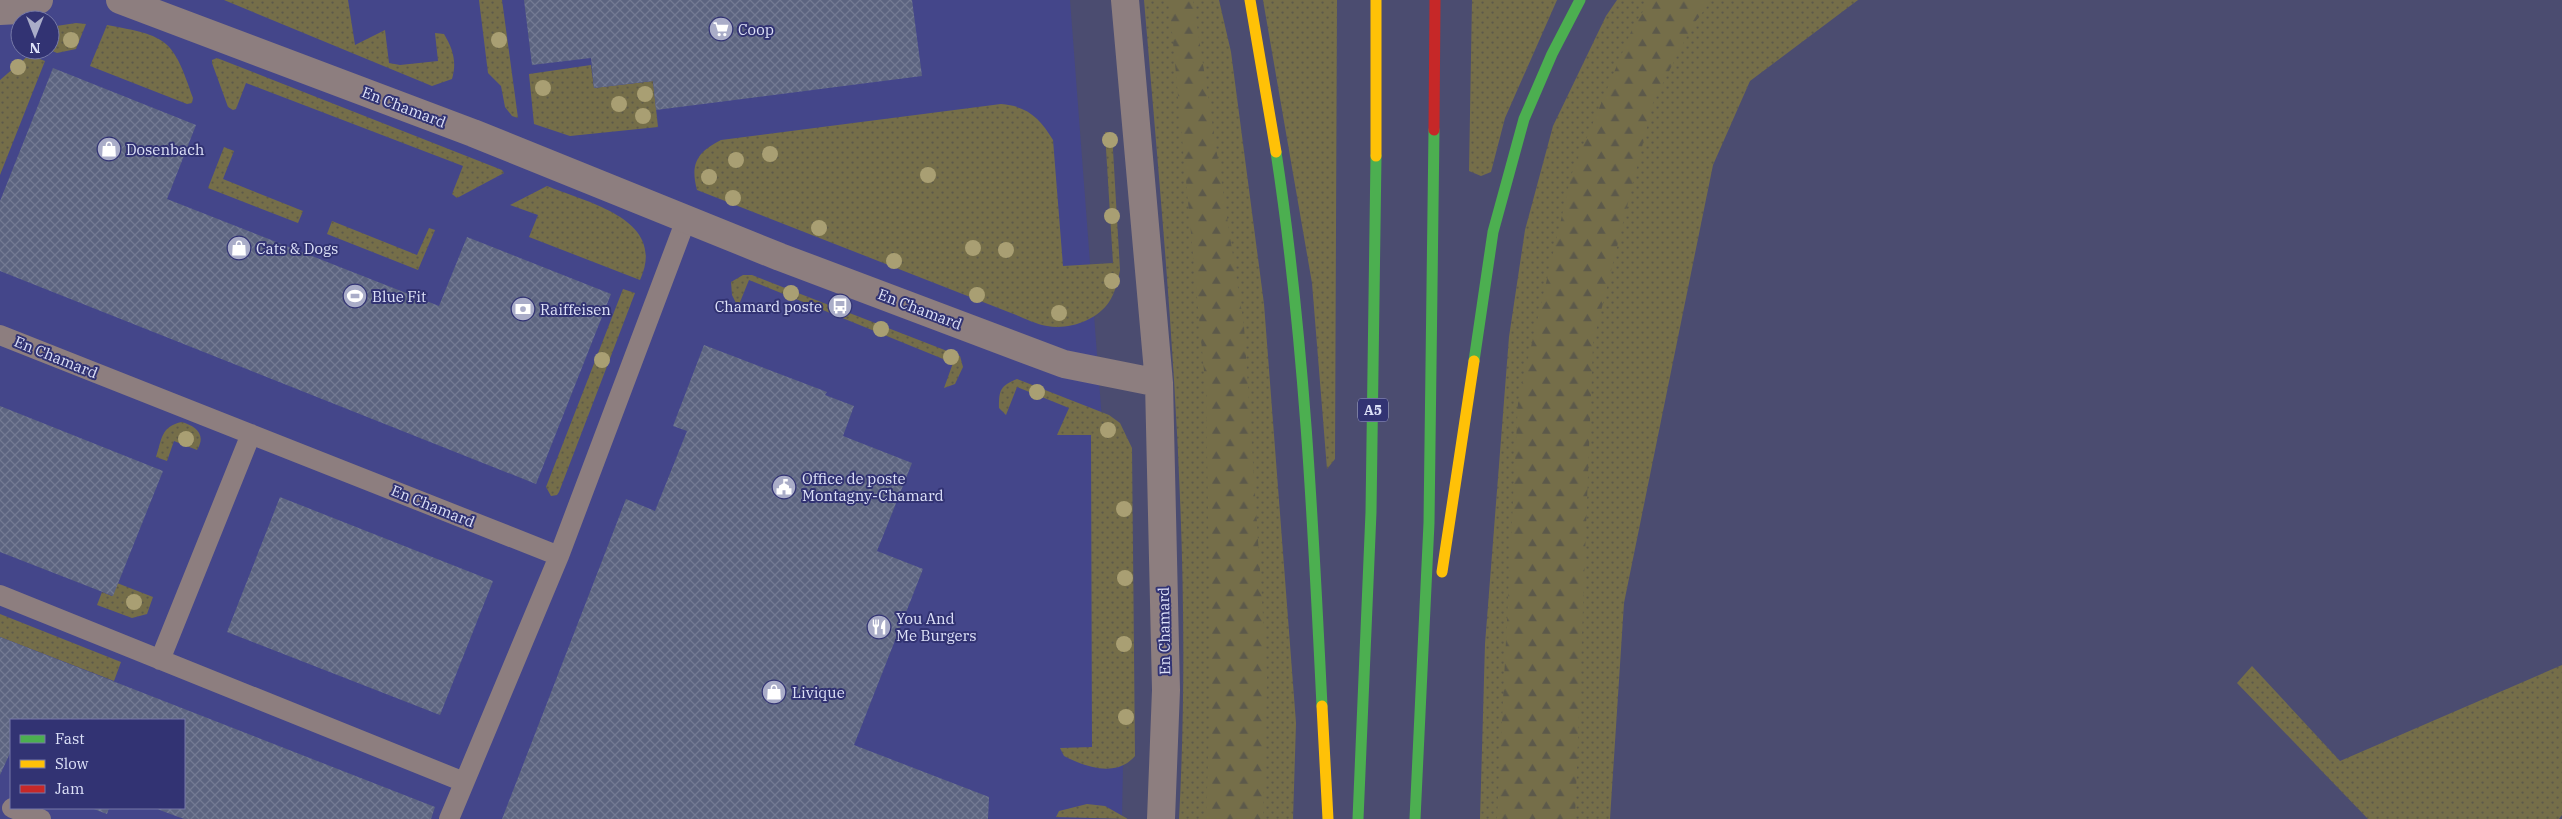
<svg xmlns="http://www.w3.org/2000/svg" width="2562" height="819" viewBox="0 0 2562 819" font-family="'IBM Plex Serif',serif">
<defs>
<pattern id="grass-dots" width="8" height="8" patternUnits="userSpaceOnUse" patternTransform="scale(1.25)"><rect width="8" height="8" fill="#756e49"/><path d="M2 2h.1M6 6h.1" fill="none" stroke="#5c594a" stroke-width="1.8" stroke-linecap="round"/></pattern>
<pattern id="forest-firs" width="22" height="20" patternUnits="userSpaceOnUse" patternTransform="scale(1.25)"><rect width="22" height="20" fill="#756e49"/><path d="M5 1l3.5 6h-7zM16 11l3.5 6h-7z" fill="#5c594a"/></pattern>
<pattern id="building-cross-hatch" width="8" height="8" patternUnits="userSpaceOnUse" patternTransform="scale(1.25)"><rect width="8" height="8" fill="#5c6480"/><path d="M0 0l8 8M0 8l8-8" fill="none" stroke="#737a93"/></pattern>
</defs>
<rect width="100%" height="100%" fill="#4b4c70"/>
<path fill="#44468a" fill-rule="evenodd" d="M0,0H1070L1124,709L1122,819H0ZM20,20H50V50H20ZM11,720H184V808H11Z"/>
<path fill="url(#grass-dots)" d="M224,0H348L355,45L385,30L389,63L400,65L438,61L435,33L444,34C453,49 457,62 452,79L432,86Z
M479,0H502L518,118L512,116L505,107L501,86L488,73Z
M1144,0H1219L1231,52L1264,304L1296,723L1293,819H1179C1194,546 1167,272 1144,0Z
M1263,0H1337L1335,459L1327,469L1312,283Z
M1472,0H1557L1505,118L1491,172L1481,176L1469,171Z
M1617,0H1858L1750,81L1713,165L1624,603L1610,819H1480L1485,644L1509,337L1525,230L1553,126L1606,16Z
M76,23L86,24L76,49L57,53L50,50V27Z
M107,25C168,36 173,39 193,98L192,103L187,104L90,66Z
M29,55L45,61L0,175V80Z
M217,58L502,170L504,173L457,198L452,194L463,166L246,83L236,109L233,110L228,107L212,63V60Z
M591,65L594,88L653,81L658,127L570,136L534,124L529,74Z
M1001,104C1027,106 1040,118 1053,140L1063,266L1113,263L1105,132L1112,133L1120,270C1118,281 1115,293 1109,302C1096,321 1068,330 1047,326C1035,324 1022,317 1011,313L697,190C690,164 697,152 721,140Z
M224,147L234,151L223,179L303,211L298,223L208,188Z
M547,186C588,203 668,219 640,280L529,237L538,215L510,205Z
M332,221L417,255L429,228L435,230L418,270L327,234Z
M743,275H752L960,356L963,367L955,384L944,388L953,363L749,280L738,307L732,295L731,282Z
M623,289L635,293L559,492L557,495L551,496L546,487Z
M1017,379L1109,415L1120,423L1132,448L1135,756C1116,778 1086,767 1064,756L1060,748L1092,747L1091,435H1057L1069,408L1017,387L1006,415L999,408C999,390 1000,386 1017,379Z
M182,422C195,426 207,434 197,450L174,441L167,461L156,457C162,439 161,426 182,422Z
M117,583L153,597L147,614L132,618L97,605L102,592L112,596Z
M0,614L121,662L114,681L0,637Z
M2562,665V815L2559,819H2368L2237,683L2252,666L2340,761Z
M1087,804L1105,806L1128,819L1056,817L1059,811Z"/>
<path fill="url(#forest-firs)" d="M1169,0H1193L1244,326L1267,677L1263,819H1206L1211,679L1206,392Z
M1650,0H1712L1692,26L1653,103L1593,343L1575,819H1497L1518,402L1572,173L1633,27Z"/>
<path fill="url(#building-cross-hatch)" d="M524,0H912L922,76L656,110L653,81L594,88L591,58L532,65Z
M53,68L196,125L167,199L439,306L467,237L611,294L536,484L0,271V201Z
M704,345L827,392L825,395L854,406L843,436L912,463L877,551L923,569L854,745L989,797L988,819H502L626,499L655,511L687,431L673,426Z
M0,406L163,471L113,596L0,552Z
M280,497L493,581L440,715L227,632Z
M0,637L435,807L431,819H184L165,812L155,808H184V720H11V751L0,775Z
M91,808H109L107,814Z"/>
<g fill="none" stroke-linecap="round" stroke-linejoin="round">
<path stroke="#8d7e7f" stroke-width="20" d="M0,335L559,556
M0,595L464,782
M160,660L251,434
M12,808L41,819
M449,819L559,556L687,217"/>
<path stroke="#8d7e7f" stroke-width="28" d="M120,0L473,133L780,257L1064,364L1159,383
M1125,0L1159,383L1166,690L1161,819
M0,11L19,10L39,0"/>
<path stroke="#4caf50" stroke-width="11" d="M1276,152C1304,335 1313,520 1322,706
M1474,361L1493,232L1524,119L1552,54L1580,0
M1358,819L1371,512L1376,156
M1415,819L1429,523L1434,130"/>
<path stroke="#ffc107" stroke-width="11" d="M1250,0L1276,152
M1376,156V0
M1442,572L1474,361
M1322,706L1328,819"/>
<path stroke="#c62828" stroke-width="11" d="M1434,130L1435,0"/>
</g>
<g fill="#a99f73">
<circle cx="71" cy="40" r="8"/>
<circle cx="499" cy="40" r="8"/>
<circle cx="18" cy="67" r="8"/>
<circle cx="543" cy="88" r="8"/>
<circle cx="645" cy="94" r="8"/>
<circle cx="619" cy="104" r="8"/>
<circle cx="643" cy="116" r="8"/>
<circle cx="1110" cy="140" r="8"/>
<circle cx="770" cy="154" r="8"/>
<circle cx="736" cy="160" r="8"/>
<circle cx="928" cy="175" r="8"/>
<circle cx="709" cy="177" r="8"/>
<circle cx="733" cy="198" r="8"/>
<circle cx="1112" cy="216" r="8"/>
<circle cx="819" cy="228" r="8"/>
<circle cx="973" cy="248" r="8"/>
<circle cx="1006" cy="250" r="8"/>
<circle cx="894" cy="261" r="8"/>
<circle cx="1112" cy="281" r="8"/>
<circle cx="791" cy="293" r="8"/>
<circle cx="977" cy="295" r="8"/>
<circle cx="1059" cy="313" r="8"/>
<circle cx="881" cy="329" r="8"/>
<circle cx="951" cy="357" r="8"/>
<circle cx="602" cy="360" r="8"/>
<circle cx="1037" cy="392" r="8"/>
<circle cx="1108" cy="430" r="8"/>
<circle cx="186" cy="439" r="8"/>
<circle cx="1124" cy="509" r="8"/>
<circle cx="1125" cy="578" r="8"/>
<circle cx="134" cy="602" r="8"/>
<circle cx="1124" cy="644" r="8"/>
<circle cx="1126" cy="717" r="8"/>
</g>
<defs>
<g id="supermarket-disc" transform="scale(1.25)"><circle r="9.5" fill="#aaadc8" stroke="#323373"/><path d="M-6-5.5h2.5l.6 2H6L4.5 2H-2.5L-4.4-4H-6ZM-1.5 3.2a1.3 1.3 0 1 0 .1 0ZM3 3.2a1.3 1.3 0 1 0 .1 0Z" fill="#fff"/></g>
<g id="shop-disc" transform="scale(1.25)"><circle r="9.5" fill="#aaadc8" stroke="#323373"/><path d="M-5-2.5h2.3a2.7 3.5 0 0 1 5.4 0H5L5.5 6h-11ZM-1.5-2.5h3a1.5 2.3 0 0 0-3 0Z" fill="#fff"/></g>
<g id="stadium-disc" transform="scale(1.25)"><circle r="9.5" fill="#aaadc8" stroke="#323373"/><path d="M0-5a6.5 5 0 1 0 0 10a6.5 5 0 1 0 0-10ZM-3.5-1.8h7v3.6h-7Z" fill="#fff"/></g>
<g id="bus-disc" transform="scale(1.25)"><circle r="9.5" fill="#aaadc8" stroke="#323373"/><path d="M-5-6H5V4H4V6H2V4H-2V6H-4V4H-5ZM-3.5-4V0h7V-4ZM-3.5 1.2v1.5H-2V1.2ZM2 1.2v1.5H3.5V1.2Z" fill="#fff"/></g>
<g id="bank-disc" transform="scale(1.25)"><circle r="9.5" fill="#aaadc8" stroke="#323373"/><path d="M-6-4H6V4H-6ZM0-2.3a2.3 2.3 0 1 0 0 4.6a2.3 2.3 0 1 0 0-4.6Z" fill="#fff"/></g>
<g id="civic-disc" transform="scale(1.25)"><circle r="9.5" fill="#aaadc8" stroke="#323373"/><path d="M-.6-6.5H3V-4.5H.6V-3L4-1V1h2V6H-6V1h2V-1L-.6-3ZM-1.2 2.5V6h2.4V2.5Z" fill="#fff"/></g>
<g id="restaurant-disc" transform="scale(1.25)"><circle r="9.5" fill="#aaadc8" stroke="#323373"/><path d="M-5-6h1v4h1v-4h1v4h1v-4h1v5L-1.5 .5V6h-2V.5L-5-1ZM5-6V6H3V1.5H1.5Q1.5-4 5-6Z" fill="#fff"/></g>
</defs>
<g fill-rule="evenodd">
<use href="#supermarket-disc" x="721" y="29"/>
<use href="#shop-disc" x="109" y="149"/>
<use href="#shop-disc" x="239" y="248"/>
<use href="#stadium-disc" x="355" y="296"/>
<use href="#bus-disc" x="840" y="306"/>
<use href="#bank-disc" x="523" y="309"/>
<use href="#civic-disc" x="784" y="487"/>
<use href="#restaurant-disc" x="879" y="627"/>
<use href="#shop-disc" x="774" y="692"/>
</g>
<g text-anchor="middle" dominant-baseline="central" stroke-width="4" stroke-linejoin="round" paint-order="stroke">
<rect fill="#323373" stroke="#aaadd0" stroke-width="1" x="1358" y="398.5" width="30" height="23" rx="4"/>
<g font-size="14" font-weight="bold" fill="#dde1f8">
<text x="1373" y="410">A5</text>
</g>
<g font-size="15" fill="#dde1f8" stroke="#323373" text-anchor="start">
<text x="738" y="29">Coop</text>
<text x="126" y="149">Dosenbach</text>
<text x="256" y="248">Cats &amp; Dogs</text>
<text x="372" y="296">Blue Fit</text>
<text x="822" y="306" text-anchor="end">Chamard poste</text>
<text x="540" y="309">Raiffeisen</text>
<text x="802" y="478">Office de poste<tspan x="802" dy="17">Montagny-Chamard</tspan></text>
<text x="896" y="618">You And<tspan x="896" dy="17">Me Burgers</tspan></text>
<text x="792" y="692">Livique</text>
</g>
<g font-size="15" fill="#dde1f8" stroke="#323373">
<text transform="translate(404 107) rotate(21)">En Chamard</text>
<text transform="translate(920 309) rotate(21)">En Chamard</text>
<text transform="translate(56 357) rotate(22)">En Chamard</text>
<text transform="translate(433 506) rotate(22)">En Chamard</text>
<text transform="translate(1164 631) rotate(-91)">En Chamard</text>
</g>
</g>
<rect x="10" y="719" width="175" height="90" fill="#323373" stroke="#7679a8"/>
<rect x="20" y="735" width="25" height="8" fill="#4caf50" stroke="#7679a8"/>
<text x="55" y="744" font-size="15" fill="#dde1f8">Fast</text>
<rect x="20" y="760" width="25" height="8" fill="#ffc107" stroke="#7679a8"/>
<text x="55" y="769" font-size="15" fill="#dde1f8">Slow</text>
<rect x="20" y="785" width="25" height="8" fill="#c62828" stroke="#7679a8"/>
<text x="55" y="794" font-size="15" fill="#dde1f8">Jam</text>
<g transform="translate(35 35) rotate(180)"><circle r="24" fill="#323373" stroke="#7679a8"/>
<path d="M0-4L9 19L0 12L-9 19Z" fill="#aaadc8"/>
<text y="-8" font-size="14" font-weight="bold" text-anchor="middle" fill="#dde1f8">N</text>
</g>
</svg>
